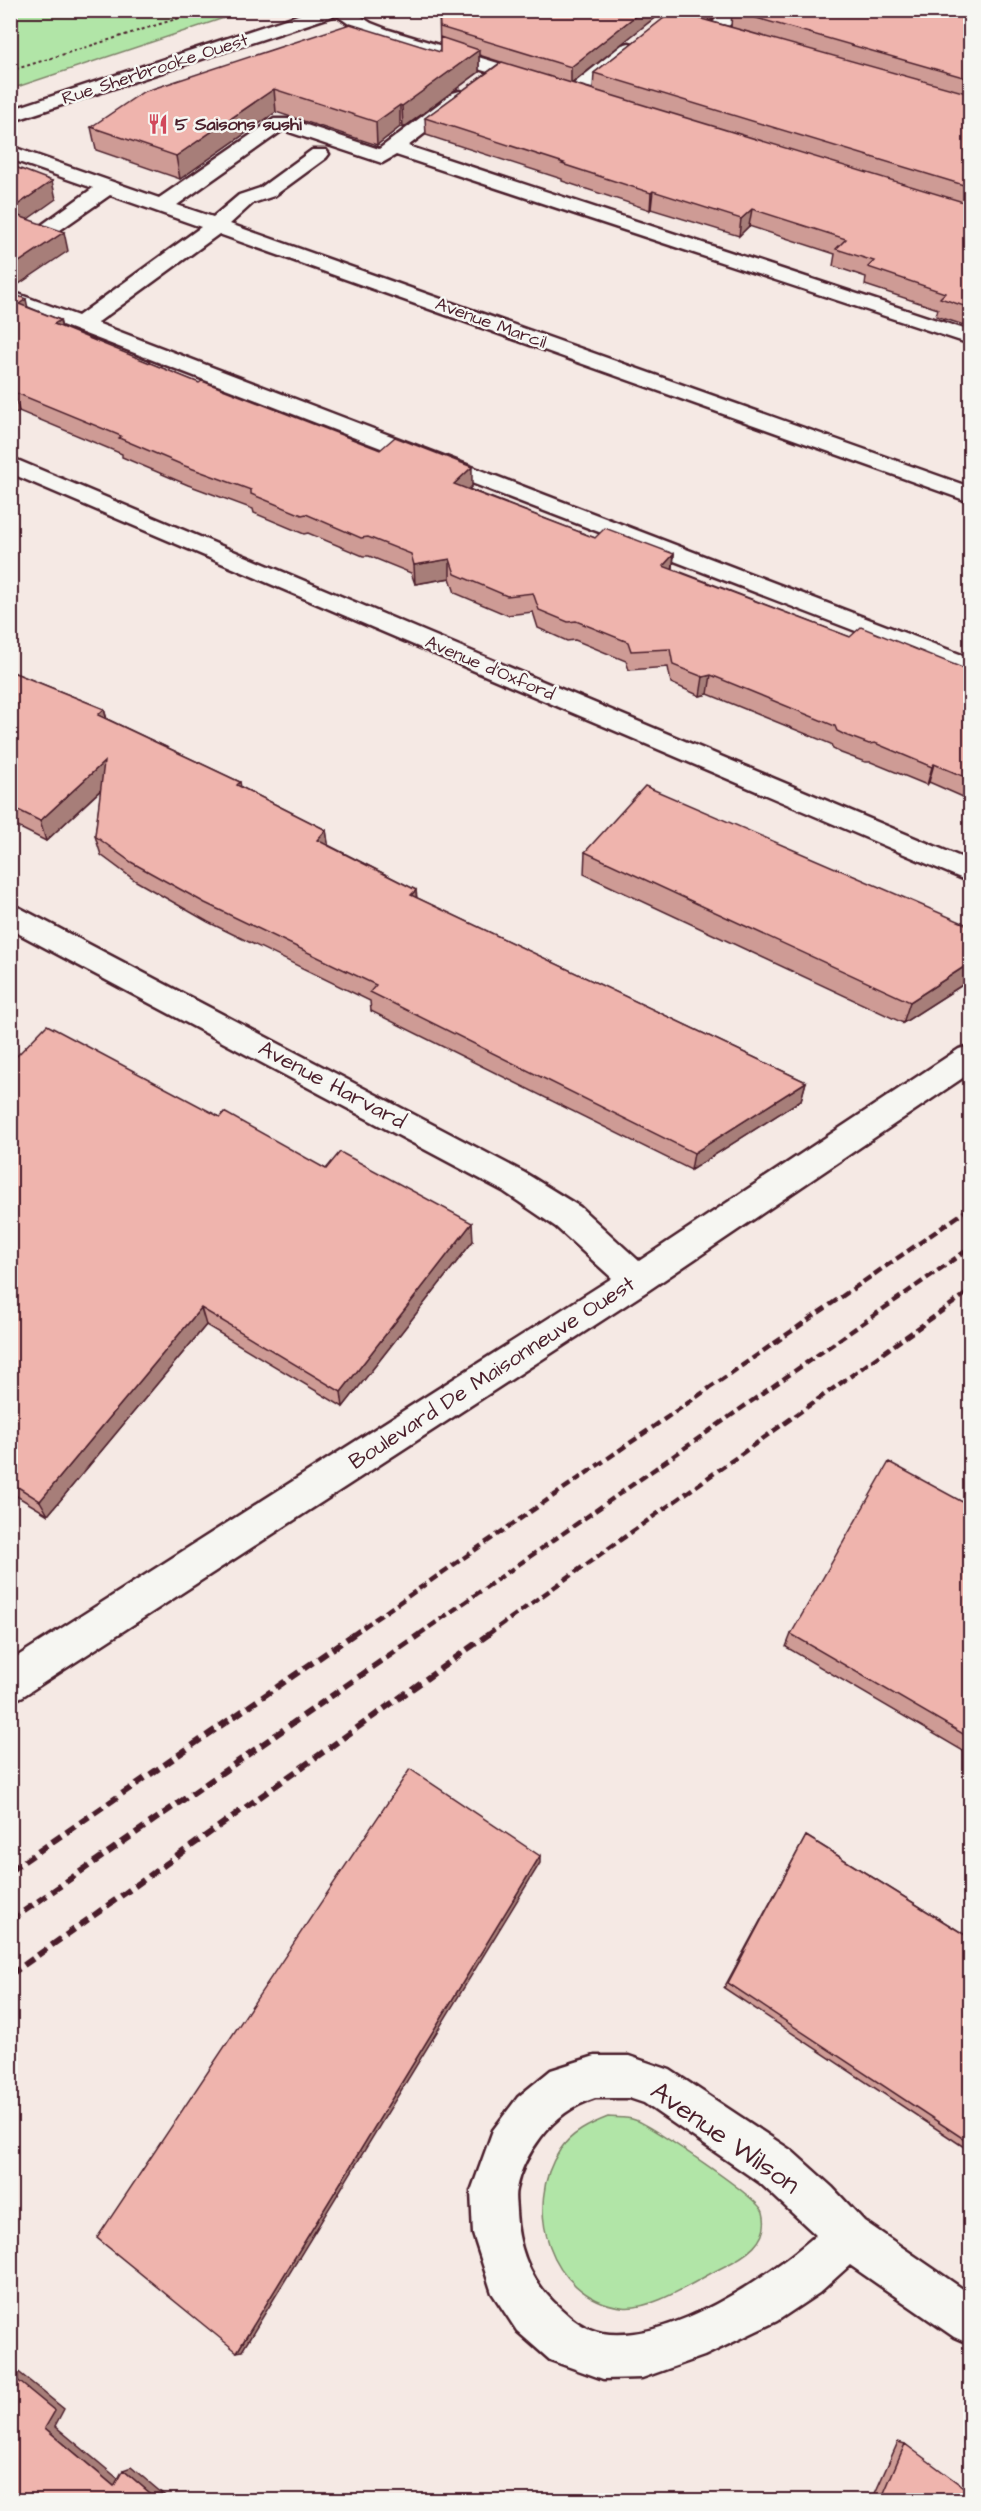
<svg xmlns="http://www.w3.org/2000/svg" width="981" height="2511" viewBox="0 0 981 2511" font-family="'Architects Daughter',sans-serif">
<rect width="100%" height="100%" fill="#f5e9e4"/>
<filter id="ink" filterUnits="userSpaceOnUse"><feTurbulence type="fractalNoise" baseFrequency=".0167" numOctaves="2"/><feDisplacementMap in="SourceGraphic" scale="12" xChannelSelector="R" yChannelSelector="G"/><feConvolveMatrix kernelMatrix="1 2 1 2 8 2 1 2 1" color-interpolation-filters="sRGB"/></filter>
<g filter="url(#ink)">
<path fill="#b1e5a7" stroke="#7e8269" stroke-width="1.5" d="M11,10H245V11L11,89Z
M608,2117C616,2118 627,2117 635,2120C653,2127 759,2198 763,2212C771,2242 744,2257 721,2268C695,2281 650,2312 621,2307C550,2297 522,2206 560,2150C571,2133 590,2124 608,2117Z"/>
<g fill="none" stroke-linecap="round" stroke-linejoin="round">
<g stroke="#4a1f2b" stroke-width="5">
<path id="minor" d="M329,10H351L371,23L389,30L544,77L546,81L544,85H530L377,38L359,31Z
M726,10H747L718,35H706L703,31Z
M629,43L636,45L638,49L636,53L581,97H567L565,93L567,89L622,45Z
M460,91L467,93L470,97L467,101L408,146L970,331V344L396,155L382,163L283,130L177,205L213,217L239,195L260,188L312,150H326L329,154L326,158L274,196L253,203L230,224L970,487V502L219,234L97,323L970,658V675L10,305V291L78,316L201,227L110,195L50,237L43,239L36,237L33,233L36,229L93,188L10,159V146L159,198L274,119H288L379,149L453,93Z
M10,457L970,861V882L10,473Z
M10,905L20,908L525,1173L580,1207L639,1261L959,1049L970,1046V1073L649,1290L23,1696L10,1702V1661L612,1278L556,1227L503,1191L10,929Z
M595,2056H629L670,2070L792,2151L832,2187L864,2221L970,2294V2344L954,2337L850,2265L819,2293L777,2321L704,2356L642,2378L603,2379L550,2360L517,2331L492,2293L473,2234L471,2191L493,2130L518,2097L551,2070ZM595,2098H629L644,2103L760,2183L816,2235C769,2277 668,2344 602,2333C584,2329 573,2320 560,2308C531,2283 518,2249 516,2212C516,2205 514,2196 516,2189C520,2169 529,2153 541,2137C555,2118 573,2105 595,2098Z"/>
</g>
<g stroke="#4a1f2b" stroke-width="5">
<path id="major" d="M313,10H342L339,14L10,122V110Z"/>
</g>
<path stroke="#4a1f2b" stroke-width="2" stroke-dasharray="3 3" stroke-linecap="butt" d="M10,71L179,18"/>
<use href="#minor" fill="#f6f6f2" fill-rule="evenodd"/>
<use href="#major" fill="#f6f6f2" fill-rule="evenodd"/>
<path stroke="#4a1f2b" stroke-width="4.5" stroke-dasharray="9 4.5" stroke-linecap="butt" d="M352,1635L970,1208
M418,1635L970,1248
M487,1635L970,1291"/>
<path stroke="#4a1f2b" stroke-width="6" stroke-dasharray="11 6" stroke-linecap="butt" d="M10,1871L354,1634
M10,1921L420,1634
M10,1975L489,1634"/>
</g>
<path fill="#ce9b95" stroke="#4a1f2b" stroke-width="1.5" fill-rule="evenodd" d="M439,10H723L709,21L731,27L732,11L970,10V327L936,316L938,309L865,285L866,277L833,266L835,254L749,226L739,236L651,209L650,210L562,181V179L426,135L425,118L501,62L479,55V72L403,128L400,127L377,145L276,112L180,179L96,150L91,127L440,52ZM669,11L672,12L594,73L593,89L571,83L662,12Z
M10,293L28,307L60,320L62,328L199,383L472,486L469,489L595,538L674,554L673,569L850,637L970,671V800L929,782L927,785L871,762H865L841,753L833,749L831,744L708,694L700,696L671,683L668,667L629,670L626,661L575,640L567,641L538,628L533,612L507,615L455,593L450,578L415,584L411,573L369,556H363L308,533L304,534L254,513L253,509L188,485L122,457V454L19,411L13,415L10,413Z
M10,671L104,709L107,719L240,782L241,787L326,830L328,845L416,890L417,898L806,1082L801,1100L691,1170L371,1011L370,1001L208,922L136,881L101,855L95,836L101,790L46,841L10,823Z
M585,852L970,926V980L903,1023L584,874Z
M10,1063L220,1117L473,1241L343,1407L206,1325L48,1515L10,1492Z
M970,1506V1755L786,1647L791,1634Z
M806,1836L970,1938V2151L724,1988Z
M898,2442L905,2444L970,2500H872Z"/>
<path fill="#a77e79" stroke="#4a1f2b" stroke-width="1.5" d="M643,10H669L662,12L571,84V67Z
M710,10H723L708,22Z
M479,50V72L403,128L402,106Z
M274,89L276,112L180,179L176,156Z
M400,105V127L377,145L376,122Z
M52,181L56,199L11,231L10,226V210Z
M653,191L651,209L650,210L651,193Z
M752,209L749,226L739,236L741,219Z
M64,232L68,251L10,290V268Z
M26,299L30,318L19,304Z
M60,320L64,339L54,324Z
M14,392L19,411L13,415L10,404V395Z
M472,467V486L455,503L454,484Z
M674,554L672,572L663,566Z
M450,559V578L415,584L414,565Z
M711,675L708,694L700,696L703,677Z
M104,709L109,729L98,715Z
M104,762L109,782L46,841L40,821Z
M934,764L929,782L927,785L932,767Z
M326,830L329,849L317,840Z
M416,890L417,909L411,895Z
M970,963V980L903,1023L910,1002Z
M806,1082L801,1100L691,1170L694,1153Z
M472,1223L473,1241L343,1407L341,1392Z
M201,1308L206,1325L48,1515L40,1501Z
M540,1856V1863L242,2351L237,2352Z
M10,2365L64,2409L55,2426L122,2482L114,2486L45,2428L10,2374Z
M131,2467L170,2500H158L123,2470Z"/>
<path fill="#efb4ad" stroke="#4a1f2b" stroke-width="1.5" d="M439,10H643L571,67L440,27Z
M733,10H970V79L732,11Z
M673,11L970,94V187L594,73Z
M350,24L440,52V37L479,50L402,106L400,105L376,122L274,89L176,156L91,127L143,92Z
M502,62L970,204V308L940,298L945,293L868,267L874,261L836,249L846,239L752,209L741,219L653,191L651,193L562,164L564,163L425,118Z
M10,165L52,181L10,210Z
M10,213L64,232L10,268Z
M10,293L26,299L19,304L60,320L54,324L199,383L202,381L380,450L395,437L472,467L454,484L595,538L605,528L674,554L663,566L850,637L861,627L970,671V779L934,764L932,767L875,743L869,744L845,735L837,731L835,726L711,675L703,677L673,665L670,649L631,651L628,642L576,621L568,622L539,610L533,593L507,596L455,574L450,559L414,565L411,554L368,537L361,538L306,514L302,515L251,494V490L185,466L119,438L121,436L14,392L10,395Z
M10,671L104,709L98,715L240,782L237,785L326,830L317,840L416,890L411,895L806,1082L694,1153L370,992L376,985L205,903L131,862L95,836L104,762L40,821L10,806Z
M645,786L970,926V963L910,1002L585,852Z
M47,1025L220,1117L224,1112L326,1169L340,1152L472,1223L341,1392L201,1308L40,1501L10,1482V1063Z
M889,1462L970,1506V1738L791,1634Z
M410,1769L540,1856L237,2352L97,2238Z
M806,1836L970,1938V2143L728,1983Z
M10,2374L55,2411L45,2428L114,2486L123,2470L158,2500H10Z
M905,2444L970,2492V2500H881Z"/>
</g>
<defs>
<g id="restaurant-bare" transform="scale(1.62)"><path d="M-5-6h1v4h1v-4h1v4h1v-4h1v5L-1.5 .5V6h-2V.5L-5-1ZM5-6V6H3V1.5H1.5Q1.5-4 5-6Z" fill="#d1495b" stroke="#f6f6f2" stroke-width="2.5" paint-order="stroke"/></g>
</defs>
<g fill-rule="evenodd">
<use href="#restaurant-bare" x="158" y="124"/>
</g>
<g text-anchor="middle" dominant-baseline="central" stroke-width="5" stroke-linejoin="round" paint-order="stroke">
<g font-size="18" fill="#4a1f2b" stroke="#f6f6f2">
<text transform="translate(155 69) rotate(-18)">Rue Sherbrooke Ouest</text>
<text transform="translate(491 323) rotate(20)">Avenue Marcil</text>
<text transform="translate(490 668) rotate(23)">Avenue d'Oxford</text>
</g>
<g font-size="18" font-weight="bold" fill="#4a1f2b" stroke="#f6f6f2" text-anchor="start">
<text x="175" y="124">5 Saisons sushi</text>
</g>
<g font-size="22" fill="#4a1f2b" stroke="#f6f6f2">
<text transform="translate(332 1085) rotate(28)">Avenue Harvard</text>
<text transform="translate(492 1373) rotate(-33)">Boulevard De Maisonneuve Ouest</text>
</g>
<g font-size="27" fill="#4a1f2b" stroke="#f6f6f2">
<text transform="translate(725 2138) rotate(35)">Avenue Wilson</text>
</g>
</g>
<rect width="981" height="2511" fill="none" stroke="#f6f6f2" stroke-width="36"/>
<rect x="18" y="18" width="945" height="2475" fill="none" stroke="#4a1f2b" stroke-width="2" filter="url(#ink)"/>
</svg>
